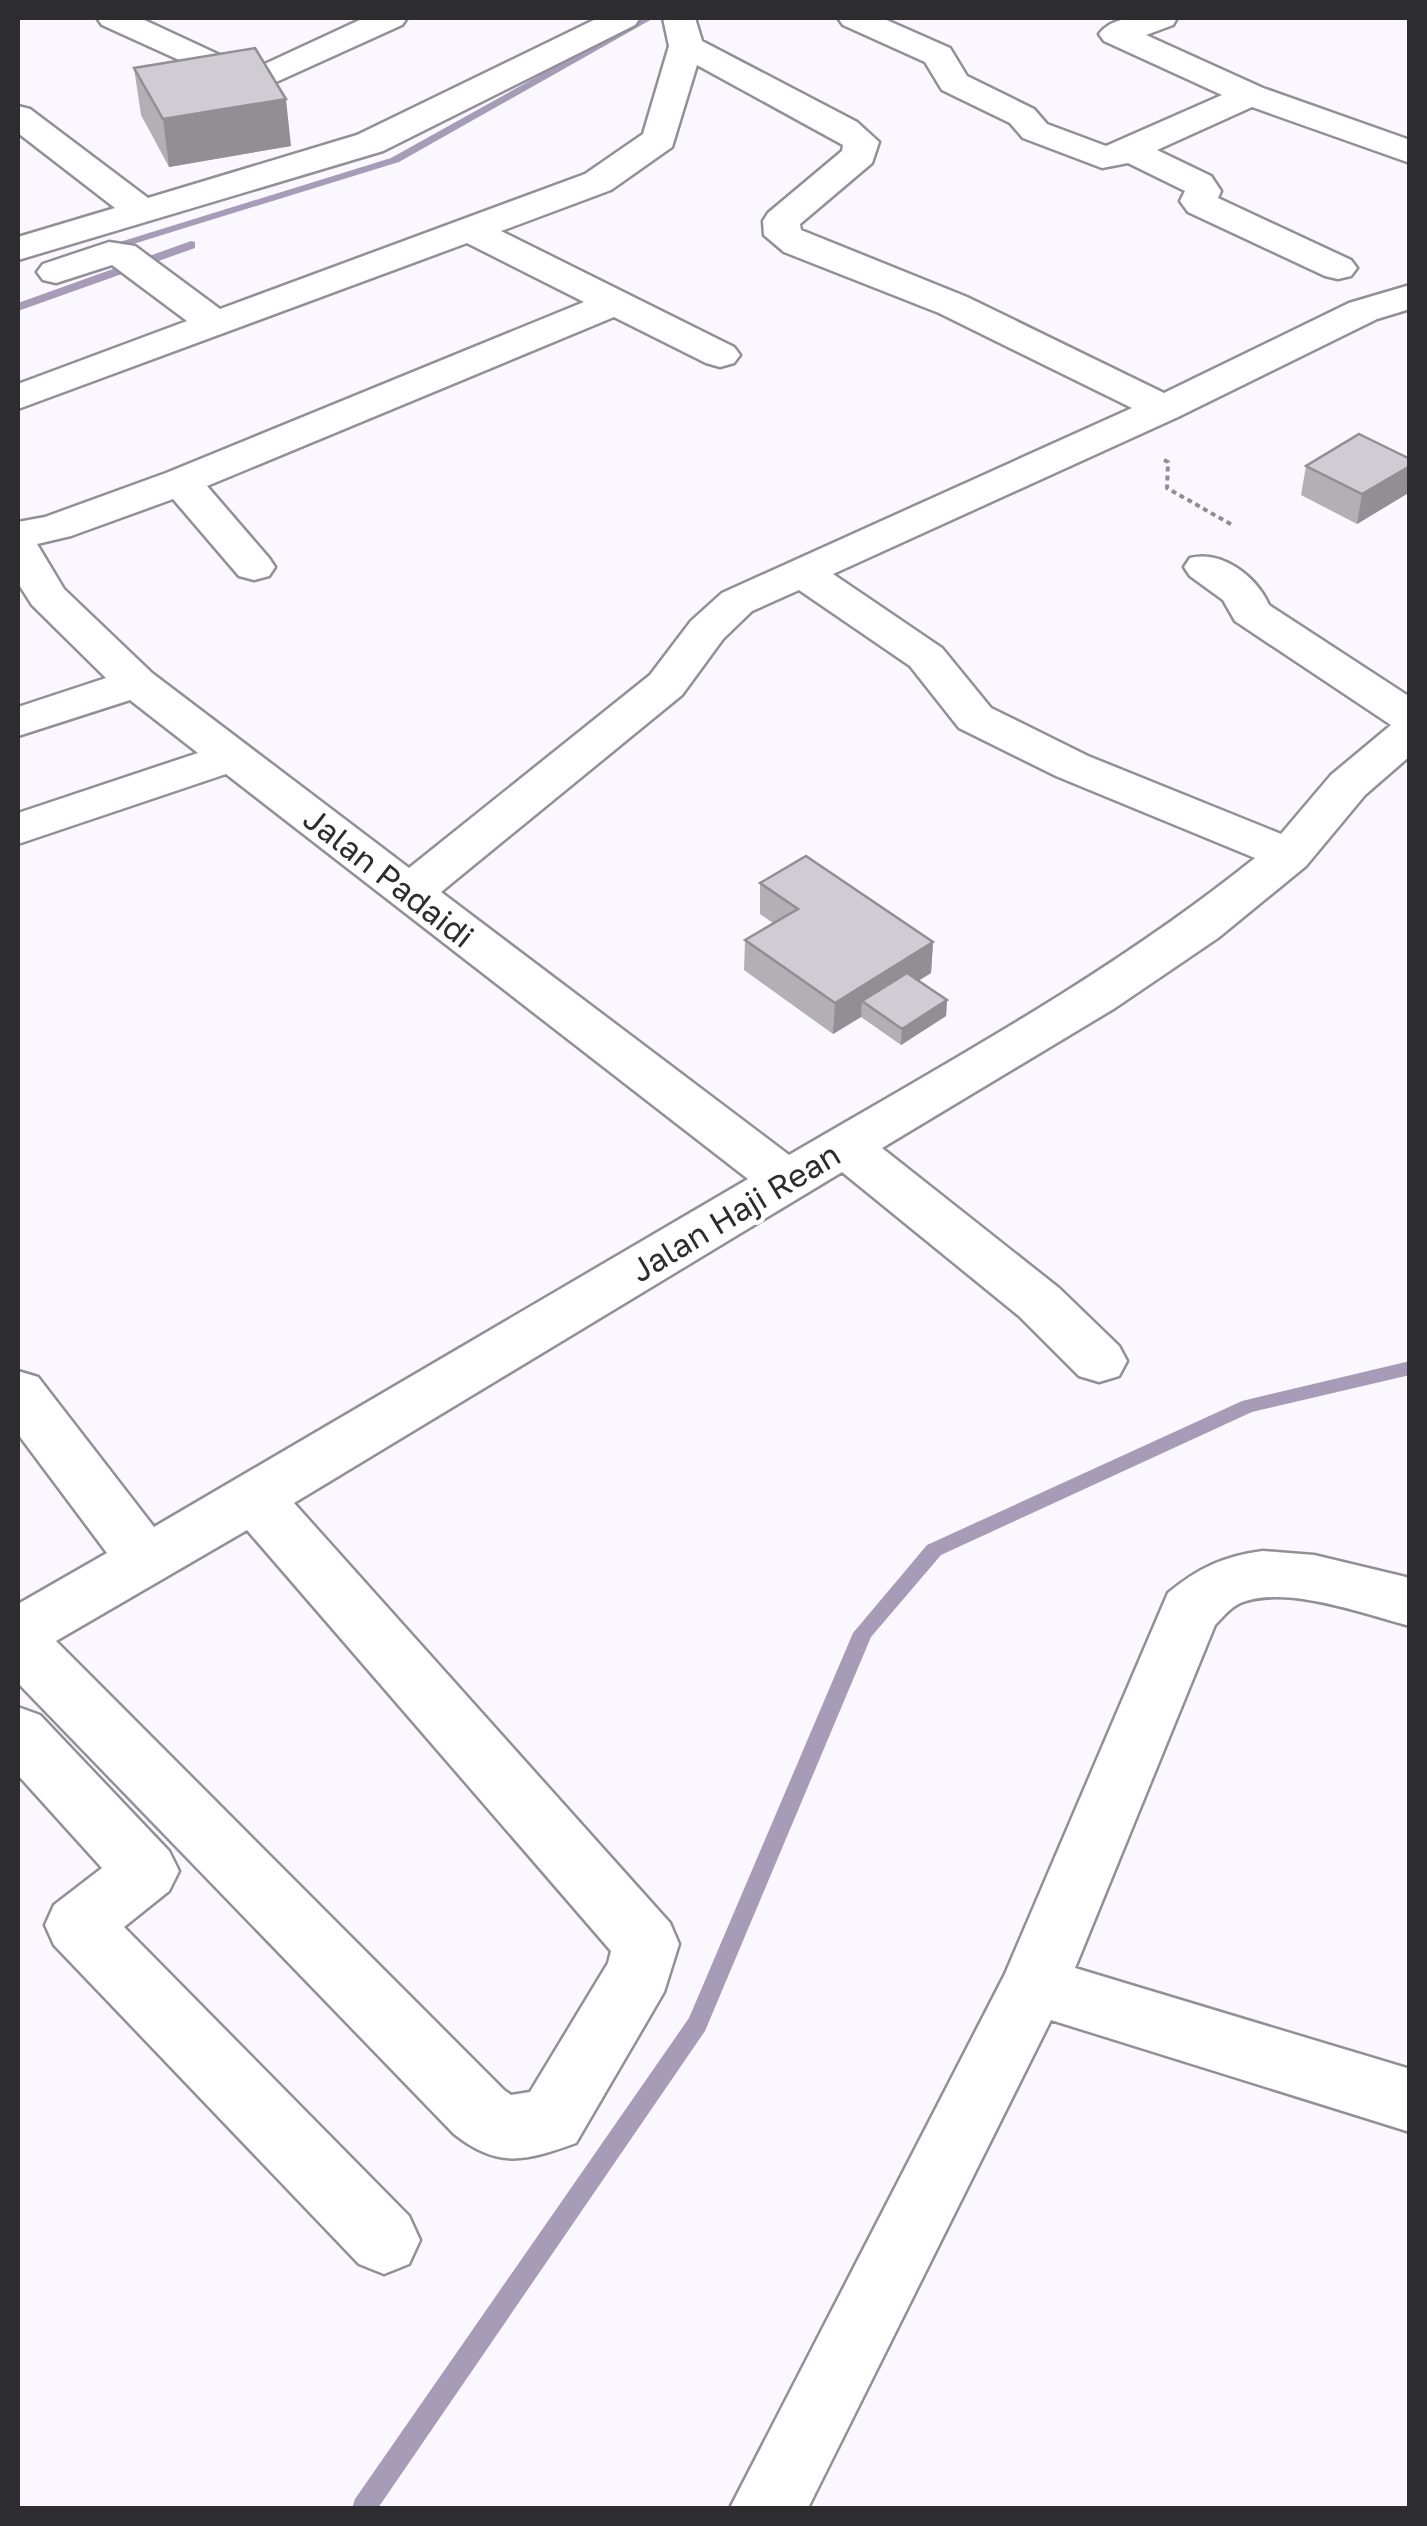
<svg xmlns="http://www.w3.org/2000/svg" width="1427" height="2526" viewBox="0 0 1427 2526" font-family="'Golos Text',sans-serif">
<rect width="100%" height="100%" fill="#faf8fe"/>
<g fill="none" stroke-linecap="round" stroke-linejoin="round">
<path fill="#a69cb8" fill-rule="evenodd" d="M642,18H654L399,162L104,253L94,250L391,158Z
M191,241L195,242V248L18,311V303Z
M1410,1361V1375L1252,1412L941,1555L871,1637L705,2031L378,2508H352L355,2499L689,2018L853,1633L927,1545L1242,1401Z"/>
<g stroke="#929096" stroke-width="5">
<path id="minor" d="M97,18H140L252,70L364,18H407L402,25L252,93L102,25Z
M598,18H640L635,25L383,151L18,260V237L115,208L18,133V106L30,109L148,198L357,135Z
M663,18H695L702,41L857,122L879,142L872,163L800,224L801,230L967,297L1164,393L1349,303L1410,285V309L1377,319L1178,417L833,574L942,648L991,708L1088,756L1281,834L1331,775L1391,725L1235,621L1223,600L1190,576L1184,567L1190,558C1222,550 1256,576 1269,605L1410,697V756L1365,795L1306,866L1218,938L1115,1008L882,1148L1059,1288L1119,1346L1127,1361L1119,1376L1099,1382L1079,1376L1019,1316L842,1172L294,1503L670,1923L679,1944L664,1992L576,2143C526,2161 498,2169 454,2134L18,1683V1604L107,1553L18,1434V1371L38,1377L154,1527L748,1179L226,774L18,844V813L198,753L130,700L18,736V707L106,678L32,605L18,583V522L45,517L166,473L584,302L467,243L18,409V384L187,321L112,265L56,283L43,280L37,272L43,264L109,242L135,246L220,309L585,174L643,134L669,46ZM697,65L843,145L842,151L768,213L763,221L764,235L784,252L939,313L1132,408L722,593L691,621L650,675L409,868L152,673L64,589L37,544L71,536L173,499L239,576L254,580L269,576L275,567L269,558L207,486L614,317L706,363L720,367L734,363L740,355L734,347L501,231L611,190L672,147ZM799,590L910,666L959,728L1056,776L1255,858C1111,974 948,1062 789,1155L441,892L682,695L723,639L752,611ZM247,1530L611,1951L608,1963L530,2092L511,2095L504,2090L56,1641Z
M838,18H882L950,48L967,76L1034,109L1047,124L1106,146L1222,95L1104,41L1099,34C1115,12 1153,18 1177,18L1173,25L1146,35L1263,88L1410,140V163L1252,107L1157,150L1211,176L1221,191L1218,198L1351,260L1357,268L1351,276L1338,279L1325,276L1188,212L1180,201L1185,191L1128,163L1102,168L1023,138L1010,123L942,90L925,62L843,25Z
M1263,1551L1314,1555L1410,1578V1626C1364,1614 1292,1587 1246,1601C1233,1604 1224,1616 1215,1625L1075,1968L1410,2069V2132L1051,2020L808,2508H730L1005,1974L1168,1593C1198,1568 1224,1556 1263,1551Z
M18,1707L40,1715L169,1851L179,1871L169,1891L124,1927L409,2216L420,2240L409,2264L384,2274L359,2264L54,1945L45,1925L54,1905L102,1868L18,1775Z"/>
</g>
<path stroke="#8f8d92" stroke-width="4" stroke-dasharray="5 4" stroke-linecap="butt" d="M1164,460L1168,462L1167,488L1234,526"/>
<use href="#minor" fill="#fff" fill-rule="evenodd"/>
</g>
<path fill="#b2afb5" d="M134,68L291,146L169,167L141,115Z
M1410,459V492L1357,524L1301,495L1306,466Z
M760,883L933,942L931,973L918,981L947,1000L946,1016L901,1045L861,1017L833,1034L744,970L745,940L773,923L760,914Z"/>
<path fill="#918f94" d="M286,99L291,146L169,167L163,119Z
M1410,466V492L1357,524L1362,494Z
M933,942L931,973L873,1009L862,1001L861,1017L833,1034L835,1003Z
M947,1000L946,1016L901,1045L902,1029Z"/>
<path fill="#cfccd3" stroke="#918f94" stroke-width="2.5" d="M255,48L286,99L163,119L134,68Z
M1359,434L1410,459V466L1362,494L1306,466Z
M806,856L933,942L835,1003L745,940L798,909L760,883Z
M907,973L947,1000L902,1029L862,1001Z"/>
<g text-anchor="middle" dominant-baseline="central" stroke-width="9" stroke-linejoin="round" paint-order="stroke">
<g font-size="32" fill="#2d2c2f" stroke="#fff">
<text transform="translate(389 877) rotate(38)">Jalan Padaidi</text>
<text transform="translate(735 1212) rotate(-31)">Jalan Haji Rean</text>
</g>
</g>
<rect width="1427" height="2526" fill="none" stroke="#2d2c2f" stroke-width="40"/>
</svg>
